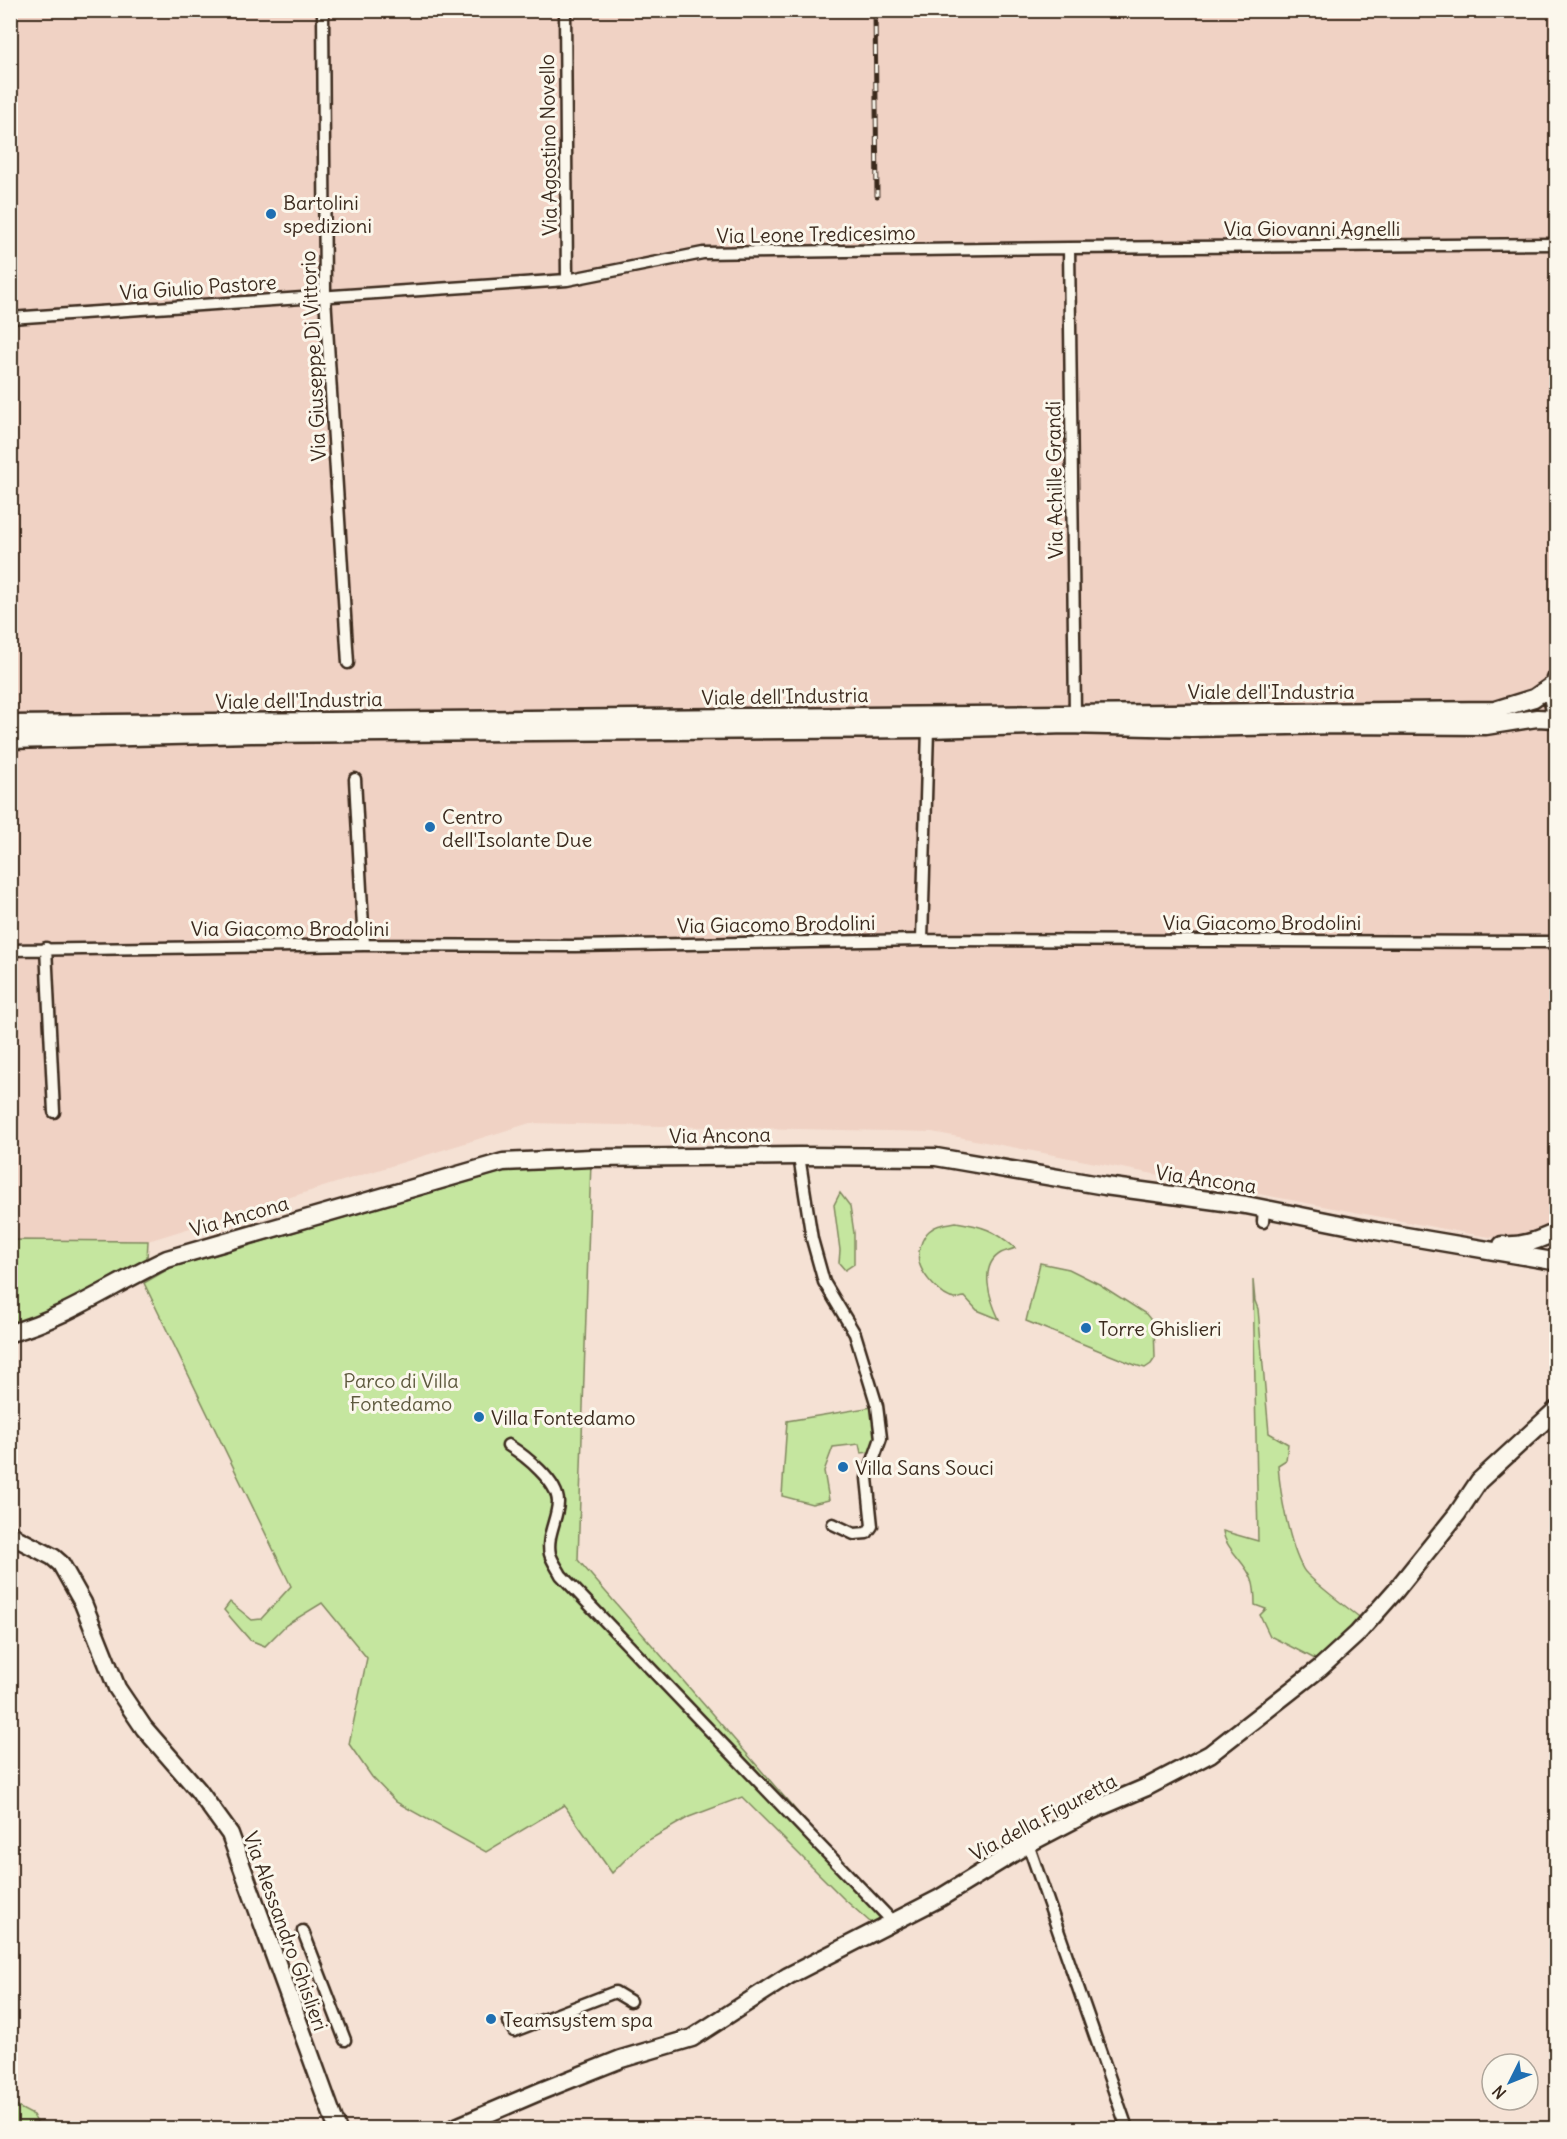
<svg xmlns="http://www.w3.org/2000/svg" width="1567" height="2139" viewBox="0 0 1567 2139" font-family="Delius,sans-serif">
<rect width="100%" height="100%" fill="#f5e1d4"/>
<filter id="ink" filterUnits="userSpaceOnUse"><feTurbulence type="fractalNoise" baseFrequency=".0167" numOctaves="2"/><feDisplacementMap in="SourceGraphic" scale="12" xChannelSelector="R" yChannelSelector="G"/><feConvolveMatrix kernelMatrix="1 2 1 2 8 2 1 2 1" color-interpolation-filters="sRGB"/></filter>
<g filter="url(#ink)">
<path fill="#f0d2c4" d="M11,11H1556V1247L1471,1234L932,1132L530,1123L148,1241L11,1240Z"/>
<path fill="#c5e69f" stroke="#80885e" stroke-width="1.5" d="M591,1161L578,1560L894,1923L878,1929L844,1899L742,1797L689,1817L640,1845L612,1873L564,1805L486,1852L396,1802L372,1777L349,1744L367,1658L322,1603L286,1625L265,1646L250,1640L224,1610L230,1602L252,1620L261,1619L291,1586L144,1283L170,1268L505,1171Z
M840,1193L850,1206L854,1233V1264L845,1270L839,1263L840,1250L834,1205Z
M956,1222C982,1226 995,1230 1015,1248C1011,1250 1005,1251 1001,1253C978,1266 990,1300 999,1319L977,1310L965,1297C961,1297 958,1299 955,1299C942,1298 922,1275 919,1262C917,1253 922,1237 929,1231C936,1224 947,1224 956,1222Z
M11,1240L148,1241L147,1259L38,1317L11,1325Z
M1040,1263L1069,1269L1099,1284L1146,1314L1154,1324L1155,1358L1151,1364L1145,1368L1135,1365L1026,1321Z
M1253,1280L1255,1301L1258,1309L1269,1433L1288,1444L1286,1460L1278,1465C1280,1493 1289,1544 1303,1569C1308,1579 1351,1610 1363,1620L1321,1662L1270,1636L1260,1615L1266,1609L1255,1605C1255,1597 1255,1588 1252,1580C1246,1562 1225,1549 1223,1531L1258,1541Z
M872,1407C875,1423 881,1439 871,1452L861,1453L859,1444L833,1447L824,1471L829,1500L812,1504L782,1496L787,1421Z
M10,2093L12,2104L33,2115L40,2128H11Z"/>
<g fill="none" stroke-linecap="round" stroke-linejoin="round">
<g stroke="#3b2a1e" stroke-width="15">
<path id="street" d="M323,10L325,296L348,663
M565,10L567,280
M1069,248L1075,712
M10,318L567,280L703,253L1069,248L1556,244
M355,779L364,945
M922,940L928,729
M46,948L54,1112
M10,950L364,945L575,946L922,940L1556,942
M799,1156L812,1239L824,1282L855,1334L877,1406L881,1438L867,1478L872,1526L867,1533L854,1534L833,1524
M1263,1222L1264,1208
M508,1445C524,1455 559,1482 558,1503C557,1520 546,1537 550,1554C552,1561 558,1569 561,1575L894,1923
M1028,1844L1127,2128
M303,1931L345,2040
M509,2022L514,2031L615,1992L630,2001"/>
</g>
<g stroke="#3b2a1e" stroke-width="21">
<path id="secondary" d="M1556,679L1552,696L1556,715
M10,724L1495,710L1534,698L1554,684
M10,740L251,734L928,729L1066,725L1191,728L1338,725L1486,726L1537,718L1556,719
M1502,1245C1521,1247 1536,1241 1554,1233
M10,1333C66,1318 115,1283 167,1259L503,1162L591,1158L799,1156L936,1157L1105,1186L1246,1205L1376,1231L1553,1261
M10,1533L16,1538L53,1557L61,1564L83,1603L117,1688L144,1728L198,1790L230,1834L337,2128
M454,2128L541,2091L621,2059L692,2038L788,1976L940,1898L1028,1844L1093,1810L1147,1787L1210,1754L1320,1668L1357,1634L1396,1590L1457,1514L1479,1481L1556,1410"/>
</g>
<use href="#street" stroke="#fbf7ec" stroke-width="10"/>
<use href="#secondary" stroke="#fbf7ec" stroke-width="16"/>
<g stroke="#3b2a1e" stroke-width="5">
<path id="rail" d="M875,10L877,196"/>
</g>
<use href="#rail" stroke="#fbf7ec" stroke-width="3" stroke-dasharray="9" stroke-linecap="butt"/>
</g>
</g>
<g fill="#1f6fb2" stroke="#fbf7ec" stroke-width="2">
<circle cx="271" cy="214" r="6"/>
<circle cx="430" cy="827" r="6"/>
<circle cx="1086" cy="1328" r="6"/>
<circle cx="479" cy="1417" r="6"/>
<circle cx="843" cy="1467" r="6"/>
<circle cx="491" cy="2019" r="6"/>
</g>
<g text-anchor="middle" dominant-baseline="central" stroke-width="6" stroke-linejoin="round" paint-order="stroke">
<g font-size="20" fill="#3b2a1e" stroke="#fbf7ec">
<text transform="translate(548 145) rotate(-91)">Via Agostino Novello</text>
<text x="1312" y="228">Via Giovanni Agnelli</text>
<text transform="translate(816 234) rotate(-1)">Via Leone Tredicesimo</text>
<text transform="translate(198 287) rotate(-4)">Via Giulio Pastore</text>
<text transform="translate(313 356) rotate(-93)">Via Giuseppe Di Vittorio</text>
<text transform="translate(1054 480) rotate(-91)">Via Achille Grandi</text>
<text x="1271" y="691">Viale dell'Industria</text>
<text transform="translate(785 696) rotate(-1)">Viale dell'Industria</text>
<text transform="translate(299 700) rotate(-1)">Viale dell'Industria</text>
<text x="1262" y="922">Via Giacomo Brodolini</text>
<text transform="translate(776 924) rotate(-1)">Via Giacomo Brodolini</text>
<text x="290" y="928">Via Giacomo Brodolini</text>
<text transform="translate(720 1135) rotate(-1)">Via Ancona</text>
<text transform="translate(1206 1179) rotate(8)">Via Ancona</text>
<text transform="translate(239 1216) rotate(-16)">Via Ancona</text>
<text transform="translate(1043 1817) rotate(-28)">Via della Figuretta</text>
<text transform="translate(286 1931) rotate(70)">Via Alessandro Ghislieri</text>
</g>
<g font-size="20" fill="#3b2a1e" stroke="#fbf7ec" text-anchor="start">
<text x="283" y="202">Bartolini<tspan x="283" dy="23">spedizioni</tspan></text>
<text x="442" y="816">Centro<tspan x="442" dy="23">dell'Isolante Due</tspan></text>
<text x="1098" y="1328">Torre Ghislieri</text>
<text x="491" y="1417">Villa Fontedamo</text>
<text x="855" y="1467">Villa Sans Souci</text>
<text x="503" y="2019">Teamsystem spa</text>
</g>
<g font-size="20" fill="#5e593e" stroke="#fbf7ec">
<text x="401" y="1380">Parco di Villa<tspan x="401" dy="23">Fontedamo</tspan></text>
</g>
</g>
<rect width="1567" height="2139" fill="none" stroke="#fbf7ec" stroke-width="36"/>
<rect x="18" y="18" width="1531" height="2103" fill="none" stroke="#3b2a1e" stroke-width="2" filter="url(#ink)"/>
<g transform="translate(1510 2082) rotate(227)"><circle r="28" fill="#fbf7ec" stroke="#aea59a" stroke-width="1.5"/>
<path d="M0-4.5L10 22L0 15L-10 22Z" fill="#1f6fb2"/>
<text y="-9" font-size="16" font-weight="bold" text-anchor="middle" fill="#3b2a1e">N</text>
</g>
</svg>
